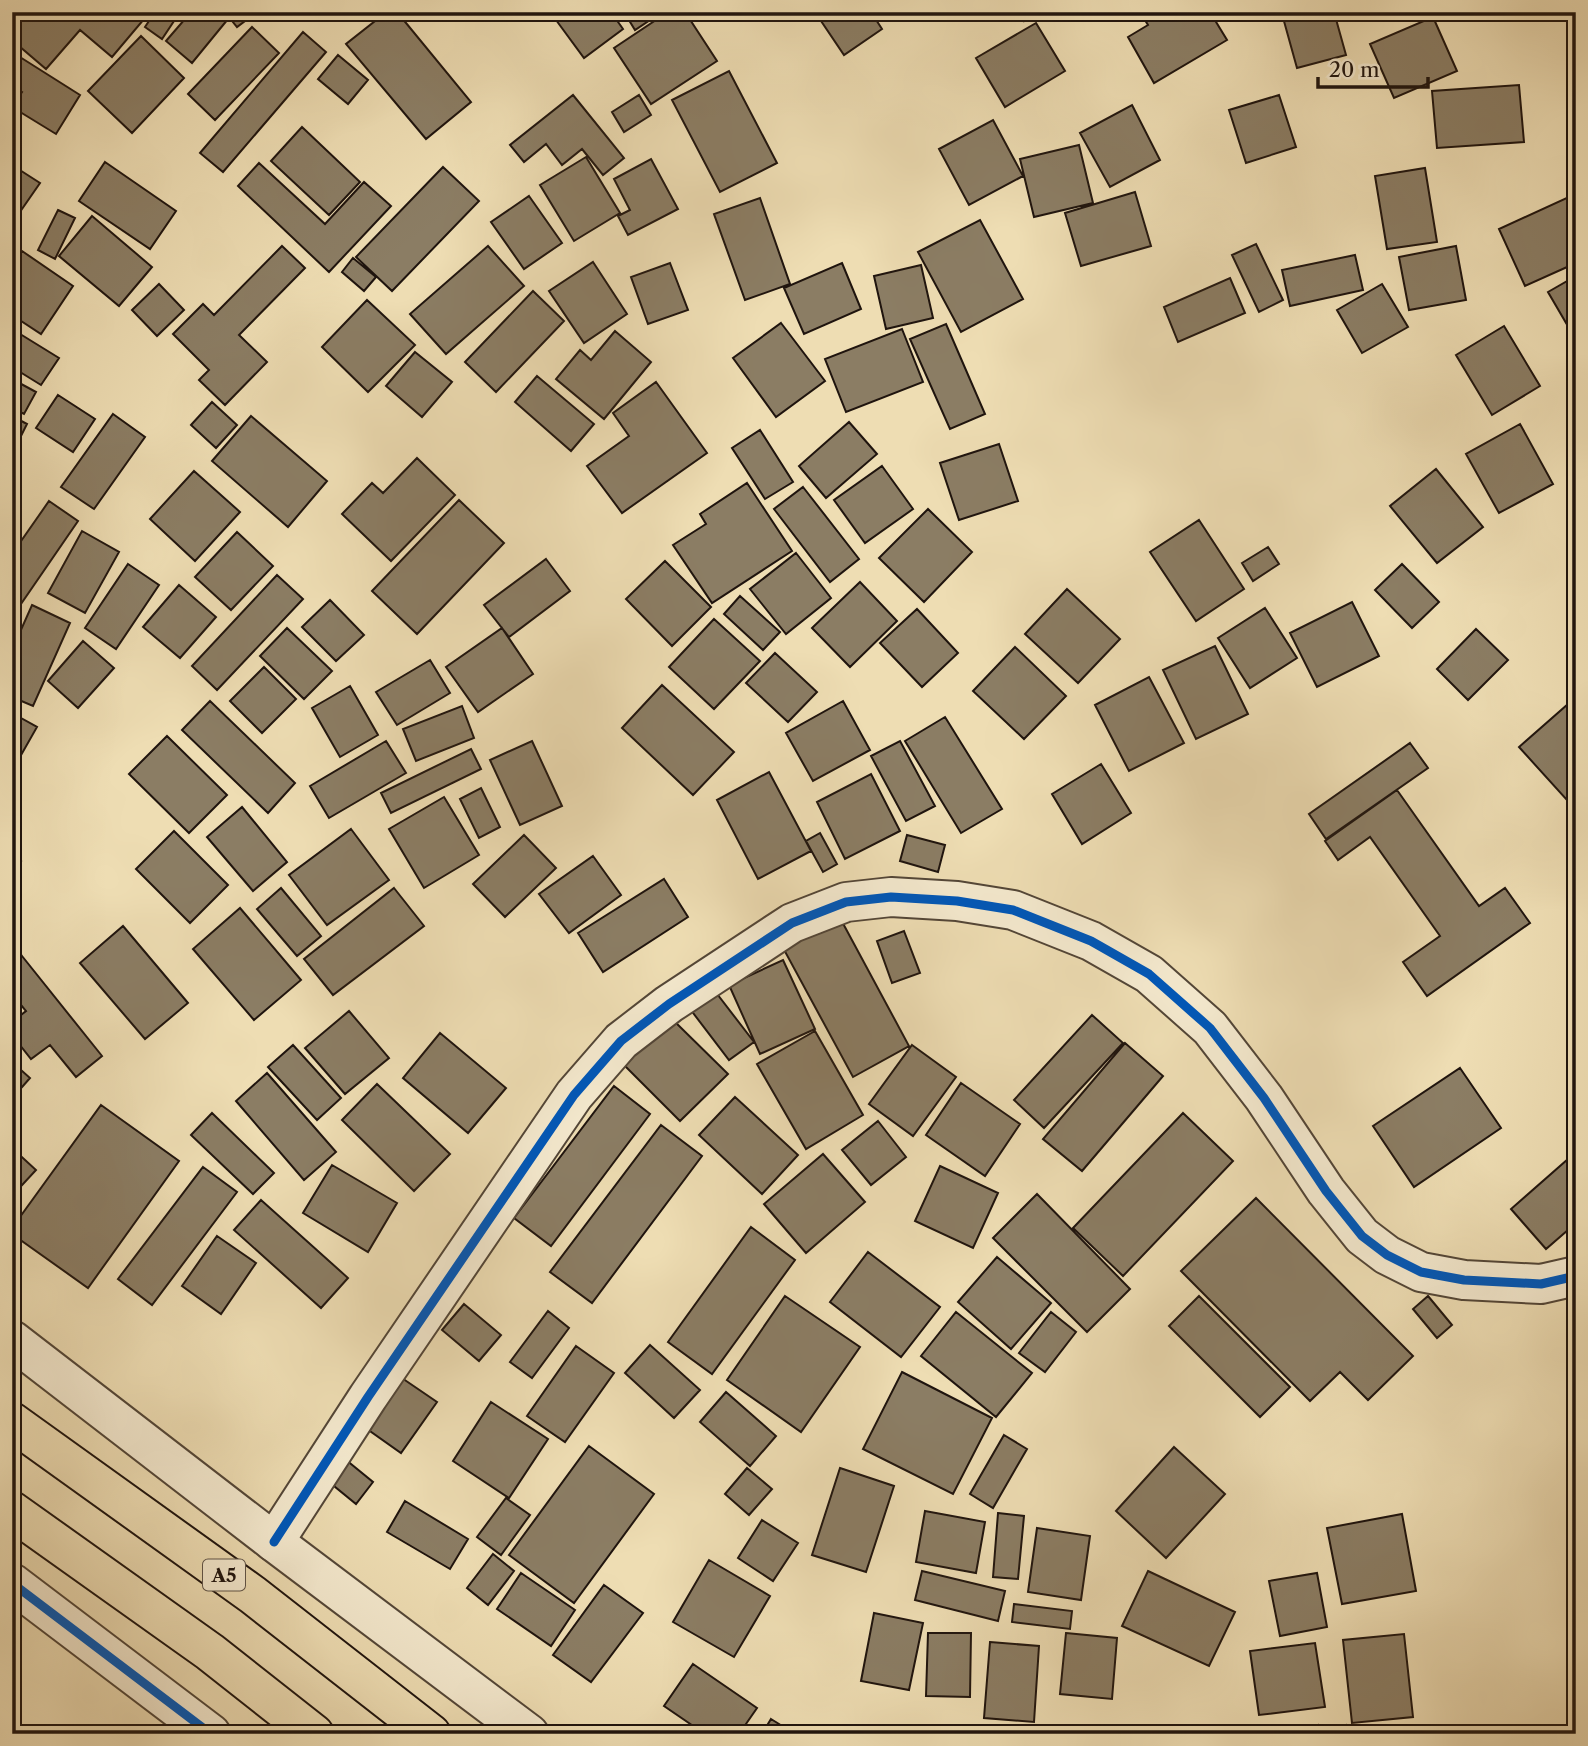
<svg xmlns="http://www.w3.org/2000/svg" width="1588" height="1746" viewBox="0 0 1588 1746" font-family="'Libre Caslon Text',serif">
<rect width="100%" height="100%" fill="#eeddb3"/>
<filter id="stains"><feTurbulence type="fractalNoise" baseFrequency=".00286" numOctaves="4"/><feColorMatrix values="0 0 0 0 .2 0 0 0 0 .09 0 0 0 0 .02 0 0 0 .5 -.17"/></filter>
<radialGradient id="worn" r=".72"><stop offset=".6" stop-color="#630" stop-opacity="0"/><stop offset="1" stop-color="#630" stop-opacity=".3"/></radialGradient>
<path fill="#8b7d64" stroke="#1f140e" stroke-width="2" d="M12,12H150L112,57L80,30L46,69L12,40Z
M155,12H180L162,39L145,27Z
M191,12H220L228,19L192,63L166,41Z
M225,12H257L237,27Z
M397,12L471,102L426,139L346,44L375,21L368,12Z
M565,12H611L623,29L584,58L556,20Z
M624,12H662L635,30Z
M668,12H685L717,61L651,104L614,48Z
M815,12H871L882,29L844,55Z
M1018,12H1037L1024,21Z
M1140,12H1210L1227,40L1154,83L1128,37L1148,25Z
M1289,12H1334L1346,55L1297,68L1282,14Z
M1345,12H1366L1348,20Z
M1433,17L1457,71L1394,98L1370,44Z
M1036,23L1065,71L1005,107L976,58Z
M252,27L279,53L215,120L188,94Z
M303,32L326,52L223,172L200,153Z
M141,36L184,78L132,133L88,91Z
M12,52L80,95L56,134L12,107L22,92L12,86Z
M338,55L368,80L348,104L318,79Z
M729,71L777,163L720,192L672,100Z
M1519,85L1524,142L1437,148L1432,91Z
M573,95L624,158L603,175L582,149L562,165L546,144L524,162L510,145Z
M639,95L651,115L624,132L612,112Z
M1279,95L1296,147L1246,163L1229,110Z
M1132,105L1160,160L1110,187L1080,133Z
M993,120L1023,176L969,205L939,149Z
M302,127L360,182L329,215L271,161Z
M1079,145L1093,203L1034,217L1020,159Z
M586,157L620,213L574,241L540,185Z
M651,159L678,209L628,235L618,216L630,210L614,179Z
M105,162L176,211L150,249L79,201Z
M259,163L325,224L364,182L391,206L329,272L238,186Z
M12,165L40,183L13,222L12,221Z
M443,167L479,201L392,291L356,257Z
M1425,168L1437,242L1387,249L1375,176Z
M1135,192L1151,246L1081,266L1065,213Z
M529,196L562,243L524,269L491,222Z
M1571,196L1576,206V263L1525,286L1499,229Z
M760,198L790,284L745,300L714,214Z
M58,210L75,218L55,259L38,250Z
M92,216L152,267L119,306L59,256Z
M980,220L1023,299L961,332L918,252Z
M1256,244L1283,300L1259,312L1232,255Z
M282,246L305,268L239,335L267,362L225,405L199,380L209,370L173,334L203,304L214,315Z
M488,246L524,286L446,354L410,314Z
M1456,246L1466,300L1409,310L1399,257Z
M22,251L73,286L41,334L12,315V266Z
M1355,255L1363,290L1290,306L1282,270Z
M353,258L376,277L364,291L342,272Z
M593,262L627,314L584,343L549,291Z
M670,263L688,310L648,324L631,277Z
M842,263L861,309L804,334L784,288Z
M921,265L933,318L886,329L874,276Z
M1576,276V340L1548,292Z
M1230,278L1245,313L1178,342L1164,307Z
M159,284L184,310L157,336L132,310Z
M1382,284L1408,327L1362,353L1337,310Z
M533,291L564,321L496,392L465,362Z
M367,300L415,345L368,392L322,347Z
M781,323L825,381L776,417L733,358Z
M946,324L985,414L950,429L910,339Z
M1504,326L1540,386L1492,415L1456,355Z
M12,329L59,358L41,385L12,367Z
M902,329L923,382L846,412L825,359Z
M615,331L651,362L604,419L556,379L580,350L591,360Z
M415,352L452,382L422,417L386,386Z
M537,376L594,424L571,451L515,402Z
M12,379L36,392L24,414L12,408Z
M656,382L707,453L622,513L587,466L629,436L613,413Z
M58,395L95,419L73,452L36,428Z
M212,402L237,425L216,448L191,425Z
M113,414L145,437L94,509L61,487Z
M12,416L27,424L12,454Z
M251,416L327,481L288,527L212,461Z
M849,422L877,454L826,498L799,466Z
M1520,424L1553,484L1499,513L1466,454Z
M760,430L793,482L765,499L732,448Z
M999,444L1018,501L959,520L940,463Z
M417,458L455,495L391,561L342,514L372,483L383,493Z
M882,466L913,509L865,543L834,500Z
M1436,469L1483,527L1437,563L1390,506Z
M194,471L240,512L195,561L150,519Z
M747,483L792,551L712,603L673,545L706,524L700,514Z
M803,487L859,559L830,582L774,509Z
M459,500L504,543L417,634L372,591Z
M49,501L78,521L12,617V554Z
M928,509L972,552L924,602L879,558Z
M1199,520L1244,589L1196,621L1150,552Z
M82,531L119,552L85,613L48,593Z
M237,532L273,566L231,610L195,577Z
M1268,547L1279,564L1253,581L1242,563Z
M796,553L831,598L786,634L750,589Z
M546,559L570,591L509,637L484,605Z
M665,561L711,607L672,646L626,599Z
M128,564L159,585L116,649L85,628Z
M1402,564L1439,602L1412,628L1375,590Z
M277,575L303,599L217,690L192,666Z
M860,582L897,621L850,667L812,628Z
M179,585L216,617L180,658L143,627Z
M1067,589L1120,639L1078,683L1025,634Z
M740,596L780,632L763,650L724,614Z
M330,600L364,635L336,661L302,627Z
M1352,602L1379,656L1317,687L1290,633Z
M32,605L70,623L33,706L12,697V650Z
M1265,608L1297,658L1250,688L1218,638Z
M917,609L958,653L922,687L880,643Z
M714,619L760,661L714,709L669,667Z
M287,628L332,671L304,699L260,656Z
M502,628L533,674L478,712L446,667Z
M1476,629L1508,660L1468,700L1437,669Z
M83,641L114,668L78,708L48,681Z
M1215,646L1248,714L1196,739L1163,670Z
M1015,647L1066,696L1024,739L973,691Z
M775,653L817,692L788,722L746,683Z
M430,660L450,693L397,725L376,692Z
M264,667L296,699L262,733L230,701Z
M1149,677L1184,743L1129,771L1095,705Z
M662,685L734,752L693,795L622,728Z
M350,686L378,735L340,757L312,708Z
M1576,697V791L1566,799L1519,747Z
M210,701L295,783L268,813L182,730Z
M843,701L870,750L813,781L786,733Z
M462,706L474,738L416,761L403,729Z
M12,713L37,727L12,771Z
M945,717L1002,809L961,833L905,741Z
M167,736L227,795L189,833L129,774Z
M386,741L406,773L329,818L310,786Z
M532,741L562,806L520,825L490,760Z
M900,741L935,806L906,821L871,756Z
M1410,743L1428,768L1326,839L1309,814Z
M471,749L481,769L391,813L381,793Z
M1101,764L1131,813L1082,844L1052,794Z
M769,772L811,851L758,879L717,800Z
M871,774L900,831L845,859L817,802Z
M481,788L500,827L479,838L460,799Z
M1397,790L1479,906L1505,888L1530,923L1427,996L1403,962L1440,936L1370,837L1338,860L1325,841Z
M444,797L479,855L424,888L389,829Z
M242,807L287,862L253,891L207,837Z
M351,829L389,880L327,925L289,875Z
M174,831L228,885L190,923L136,869Z
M820,833L837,864L823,872L806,841Z
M524,835L556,868L505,917L473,884Z
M907,835L945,845L938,872L900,861Z
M12,853L21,861L12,871Z
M593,856L621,895L569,933L539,894Z
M664,879L688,917L603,972L578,933Z
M281,888L321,936L297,956L257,909Z
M394,888L424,926L333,995L304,959Z
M240,908L301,980L254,1020L193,949Z
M839,916L909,1046L853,1077L782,946Z
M123,926L188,1003L145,1039L80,963Z
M904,931L920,973L892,983L877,941Z
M22,956L102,1056L76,1077L50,1045L31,1059L12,1035V1022L26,1011L12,994V964Z
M783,960L815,1029L760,1054L729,985Z
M711,986L754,1042L729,1060L687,1005Z
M349,1011L389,1058L345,1094L305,1048Z
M1092,1015L1123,1043L1044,1128L1014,1100Z
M669,1016L728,1074L680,1121L622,1063Z
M815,1031L863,1115L806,1149L757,1064Z
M440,1033L506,1088L468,1133L403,1078Z
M1125,1043L1163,1076L1082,1171L1043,1139Z
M293,1045L341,1098L317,1120L268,1067Z
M912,1045L956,1077L913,1136L869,1104Z
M12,1062L30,1078L16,1094L12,1091Z
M1460,1068L1501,1128L1414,1187L1373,1126Z
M267,1073L336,1152L304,1180L236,1101Z
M961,1083L1020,1124L985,1176L926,1135Z
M377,1084L450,1154L414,1191L342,1120Z
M614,1086L650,1114L551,1246L514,1218Z
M735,1097L798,1155L762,1194L699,1135Z
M101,1105L179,1161L88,1288L12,1234V1228Z
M212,1113L274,1173L253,1194L191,1135Z
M1183,1113L1233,1161L1123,1276L1073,1228Z
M878,1121L906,1157L871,1185L842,1150Z
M661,1125L702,1156L592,1303L550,1272Z
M12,1148L36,1170L12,1196Z
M1576,1152V1223L1546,1249L1511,1209Z
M823,1154L865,1202L806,1253L764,1204Z
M332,1165L397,1203L368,1252L303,1213Z
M940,1166L998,1193L973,1248L915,1221Z
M203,1167L237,1192L152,1305L118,1279Z
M1037,1194L1130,1289L1087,1332L993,1238Z
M1256,1198L1413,1356L1368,1400L1340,1372L1310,1401L1181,1271Z
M261,1200L348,1278L321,1308L234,1230Z
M751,1227L795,1260L712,1374L668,1342Z
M217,1236L256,1263L221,1314L182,1286Z
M868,1252L940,1307L901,1357L830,1302Z
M997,1257L1051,1303L1011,1349L958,1302Z
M785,1296L860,1347L801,1432L727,1380Z
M1199,1296L1290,1387L1260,1417L1169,1326Z
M1428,1296L1452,1325L1437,1338L1413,1309Z
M464,1304L501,1335L479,1361L442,1330Z
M548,1311L569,1328L532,1378L510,1362Z
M956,1312L1032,1373L996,1417L921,1356Z
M1051,1312L1076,1332L1045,1372L1019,1353Z
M650,1345L700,1390L674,1418L625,1373Z
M576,1346L614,1373L565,1442L527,1416Z
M902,1372L992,1418L953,1494L863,1449Z
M396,1374L437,1402L401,1453L360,1424Z
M726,1392L776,1436L750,1466L700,1422Z
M491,1402L548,1439L509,1498L453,1461Z
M1004,1435L1027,1449L993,1508L970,1494Z
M589,1446L654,1494L574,1603L509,1555Z
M1174,1447L1225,1494L1166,1558L1116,1511Z
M340,1455L373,1482L356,1504L323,1477Z
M747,1468L772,1489L749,1515L725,1494Z
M840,1468L894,1486L866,1572L812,1555Z
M506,1498L530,1515L501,1555L477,1537Z
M405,1501L468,1539L450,1569L387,1532Z
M925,1511L985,1522L976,1573L916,1562Z
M998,1513L1024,1516L1018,1579L993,1577Z
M1402,1514L1416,1591L1342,1604L1327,1528Z
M762,1520L798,1543L773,1581L738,1558Z
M1037,1528L1090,1536L1081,1600L1028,1592Z
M493,1554L514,1571L488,1605L467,1588Z
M709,1560L770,1596L734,1657L673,1622Z
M922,1571L1005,1591L998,1621L915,1600Z
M1148,1571L1235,1612L1209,1666L1122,1626Z
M521,1573L575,1610L551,1646L497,1609Z
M1317,1573L1327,1627L1280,1636L1269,1581Z
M604,1585L643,1613L591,1682L553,1655Z
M1014,1604L1072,1611L1070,1629L1012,1622Z
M874,1613L923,1623L909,1690L861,1681Z
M928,1633H971L970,1697L926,1696Z
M1066,1633L1117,1638L1112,1699L1060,1694Z
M1404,1634L1413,1717L1352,1723L1343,1640Z
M990,1642L1039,1646L1034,1722L984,1718Z
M1315,1643L1325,1707L1259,1715L1250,1651Z
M693,1664L757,1708L739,1734H705L664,1706Z
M771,1719L795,1734H762Z
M1318,1725L1319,1734H1263Z
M1347,1725L1404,1734H1346Z"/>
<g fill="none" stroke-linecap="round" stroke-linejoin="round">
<g stroke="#534637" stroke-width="42">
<path id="minor" d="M274,1542L368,1397L574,1095L621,1041L669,1004L792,923L846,902L891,897L957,901L1013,910L1091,941L1149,974L1210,1028L1264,1098L1326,1191L1362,1236L1387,1255L1421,1272L1464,1280L1541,1284L1576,1276"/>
</g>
<g stroke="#534637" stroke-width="42">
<path id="tertiary" d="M12,1340L274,1542L529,1734
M12,1583L211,1734"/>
</g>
<g stroke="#1f140e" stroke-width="42">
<path id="trunk" d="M12,1422L253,1595L431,1734
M12,1511L210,1652L314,1734"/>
</g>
<use href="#minor" stroke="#f4e9ce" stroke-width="38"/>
<use href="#tertiary" stroke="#f4e9ce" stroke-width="38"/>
<use href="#trunk" stroke="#eeddb3" stroke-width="38"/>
<g stroke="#f4e9ce" stroke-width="13">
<path id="cycleway" d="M274,1542L368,1397L574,1095L621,1041L669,1004L792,923L846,902L891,897L957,901L1013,910L1091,941L1149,974L1210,1028L1264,1098L1326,1191L1362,1236L1387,1255L1421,1272L1464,1280L1541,1284L1576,1276
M12,1583L211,1734"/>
</g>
<use href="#cycleway" stroke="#0057b8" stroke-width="9"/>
</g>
<g text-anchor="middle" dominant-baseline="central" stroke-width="6" stroke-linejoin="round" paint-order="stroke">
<rect fill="#f4e9ce" stroke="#5f5448" stroke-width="2" x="203" y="1559.5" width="42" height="31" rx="5"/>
<g font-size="19" font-weight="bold" fill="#1f140e">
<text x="224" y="1575">A5</text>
</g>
</g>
<rect width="1588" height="1746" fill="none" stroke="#eeddb3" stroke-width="42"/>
<rect x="14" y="14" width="1560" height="1718" fill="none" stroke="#1f140e" stroke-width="3.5"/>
<rect x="21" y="21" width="1546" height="1704" fill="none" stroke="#1f140e" stroke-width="2"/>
<path d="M1318 77v10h110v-10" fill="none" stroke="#1f140e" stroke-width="3.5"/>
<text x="1329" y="77" font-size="21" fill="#1f140e" stroke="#f4e9ce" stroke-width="5" paint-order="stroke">20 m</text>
<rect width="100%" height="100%" filter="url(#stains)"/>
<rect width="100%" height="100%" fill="url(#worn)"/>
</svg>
